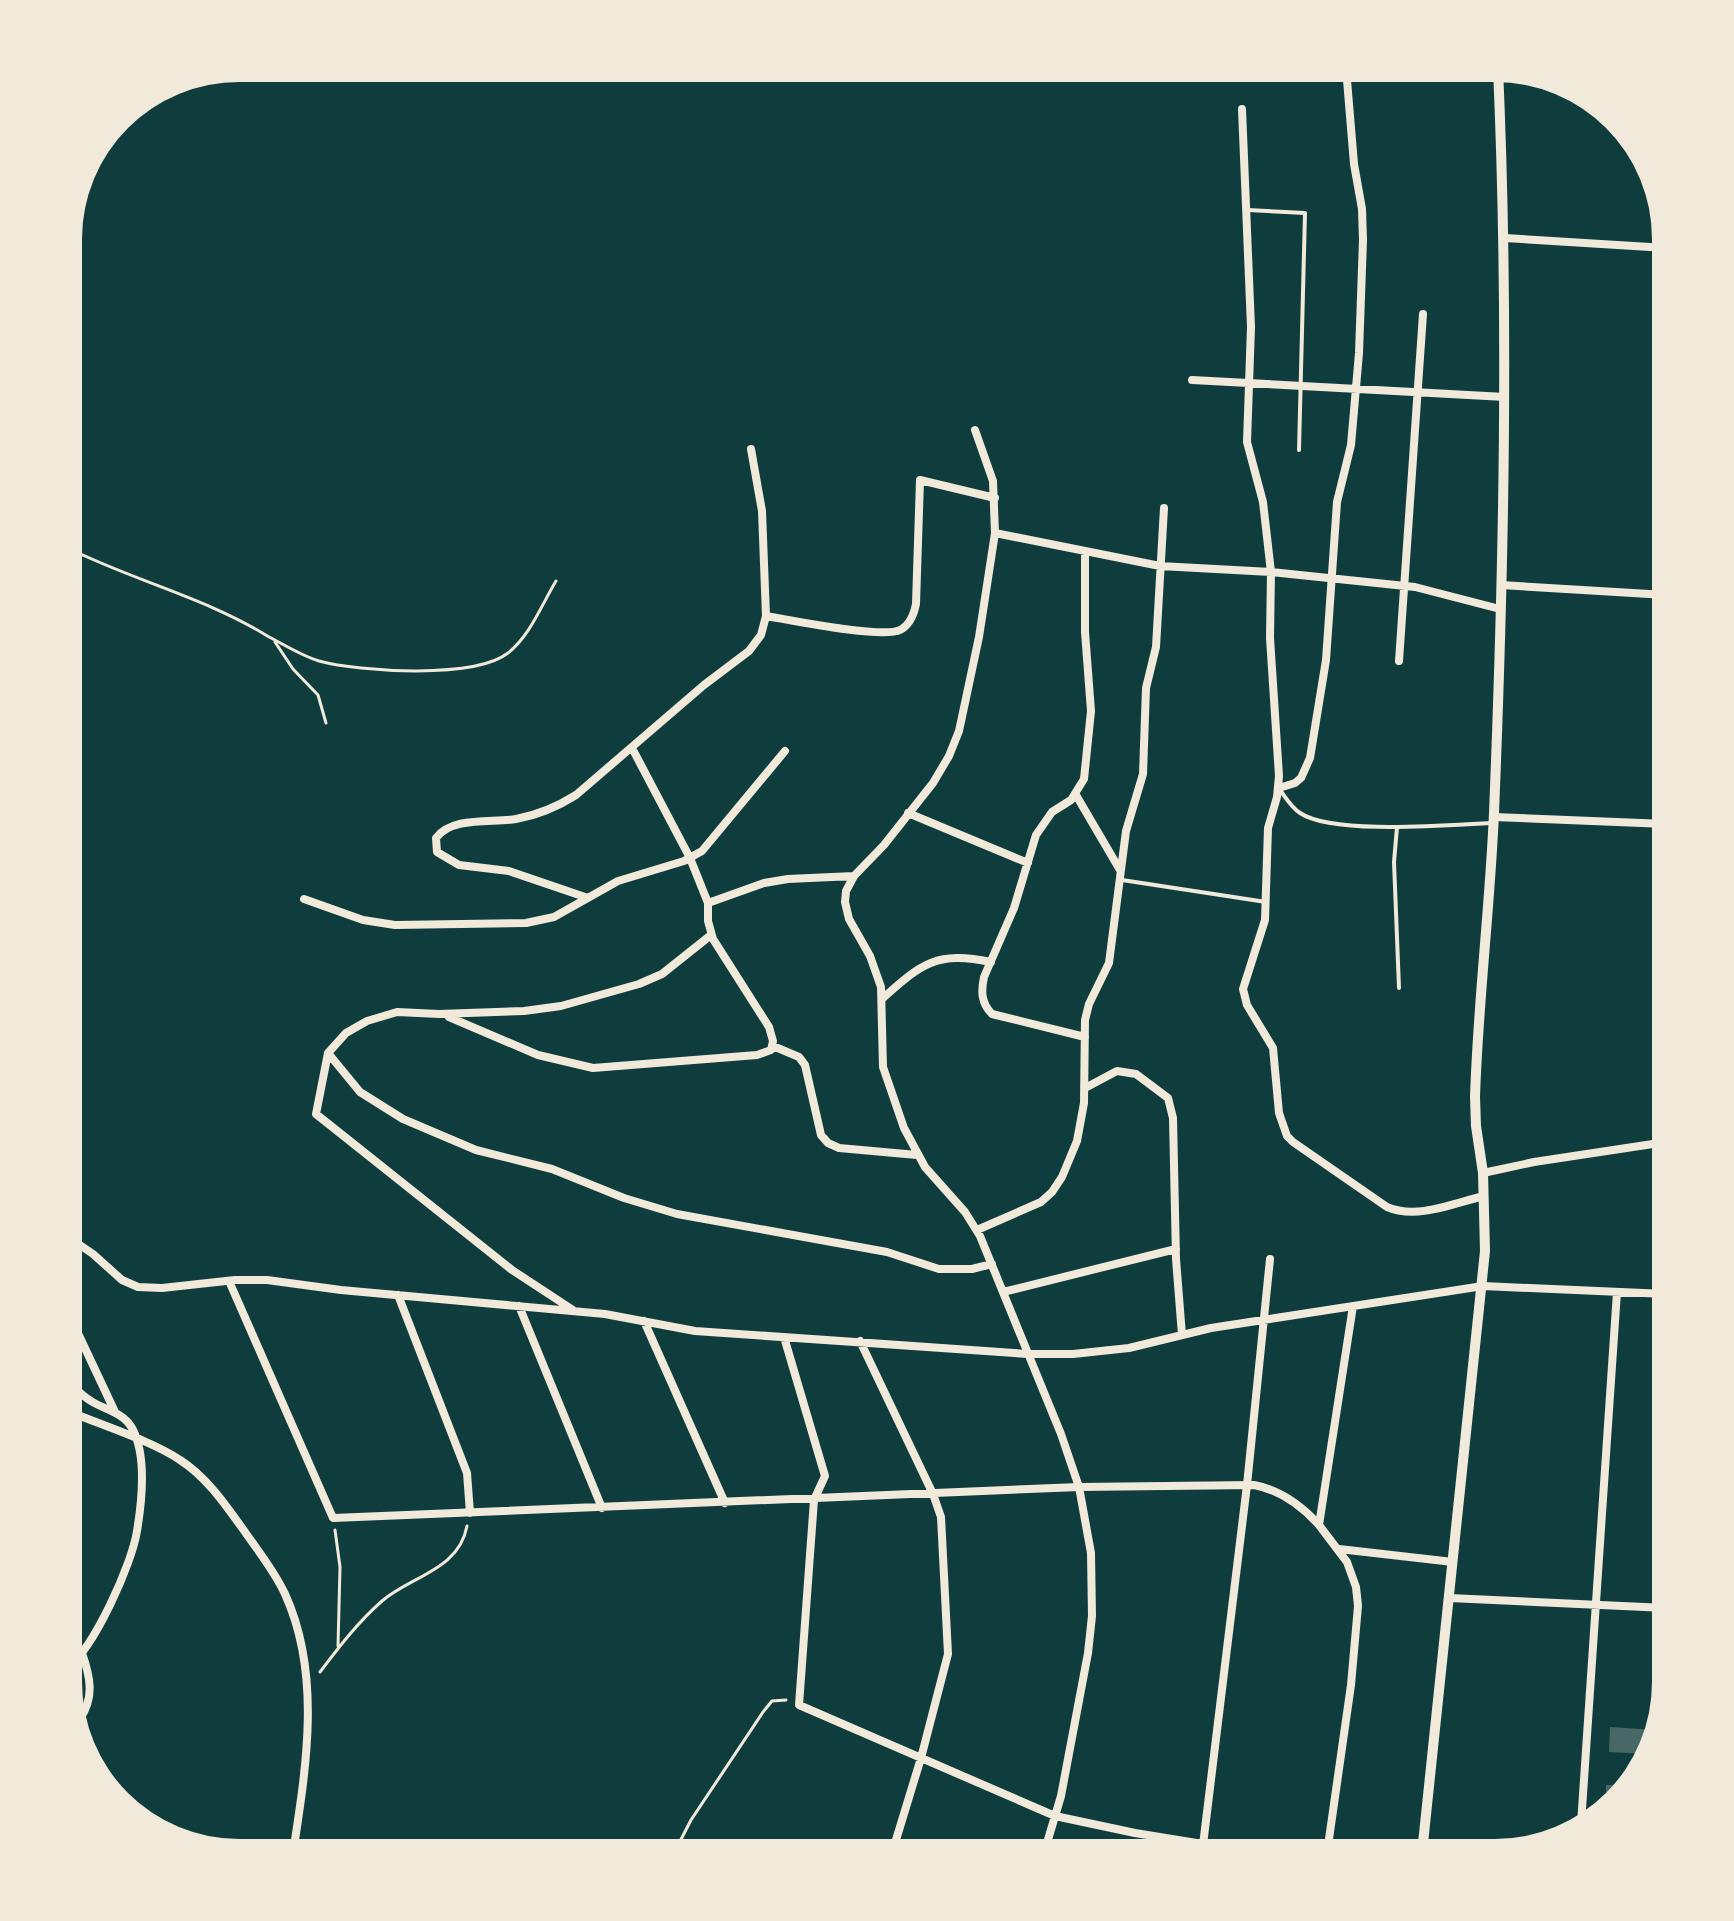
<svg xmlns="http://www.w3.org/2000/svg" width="1734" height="1921" viewBox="0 0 1734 1921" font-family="Barlow,sans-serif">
<rect width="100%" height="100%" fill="#0f3d3e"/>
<path fill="#486865" d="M1610,1727L1655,1730L1649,1754L1609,1752Z
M1606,1785H1626L1610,1804H1606Z"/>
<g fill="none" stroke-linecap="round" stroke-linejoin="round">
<path stroke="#f1e9da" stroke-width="3" d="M68,548C134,581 207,598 269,637
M269,637C285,645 302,656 319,661C360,672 475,679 508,653C530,636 542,604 556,581
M275,642L293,669L318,695L326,723
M335,1530L340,1567L338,1646
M320,1672C339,1647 358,1622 382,1601C411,1576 459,1570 467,1526
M674,1853L691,1820L763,1712L772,1701L786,1700"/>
<path stroke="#f1e9da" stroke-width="4" d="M1248,210L1305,213L1299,450
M1280,790C1286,798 1291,807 1300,813C1333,835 1448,825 1490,823
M1397,827L1394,862L1399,988
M1122,880L1266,902"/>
<path stroke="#f1e9da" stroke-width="8" d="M1242,109L1251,327L1247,442L1263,502L1271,572L1270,638L1279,776L1277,797L1268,828L1265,920L1243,989L1247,1005L1273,1048L1279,1113L1287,1136L1293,1142L1387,1207C1417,1220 1454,1203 1484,1196
M1505,238L1666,248
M1192,380L1505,397
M975,430L993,481L995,533L979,637L959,731L949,756L933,783L884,845L854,876L846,891L845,902L849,919L870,956L881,987L883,1067L904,1128L925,1167L965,1212L980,1236L1061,1434L1079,1487L1091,1553L1092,1616L1088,1653L1061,1796L1044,1853
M995,533L1160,566L1271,572L1415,587L1500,609
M1085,551V632L1091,711L1084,779L1071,800L1052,812L1036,835L1014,908L984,977C981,991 981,1003 992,1014L1085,1037
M1501,585L1666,595
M766,616C790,620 882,639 900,630C910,625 914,614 916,604L920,480L995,498
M1399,661L1423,314
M1279,788L1295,783L1301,778L1310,758L1326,660L1337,502L1351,445L1359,353L1363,240L1362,209L1354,164L1346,68
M1076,795L1120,870
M908,813L1028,863
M1493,817L1666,824
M588,898L509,871L459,865L437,852L436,838C452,816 492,823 516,819C538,815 557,807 576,795L704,685L749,651L761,635L766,616L762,511L751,449
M304,899L363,920L395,925L526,923L554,917L618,881L684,861L702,851L785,751
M708,903L764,883L788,879L854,876
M883,998C922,963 937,951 991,962
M449,1017L538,1055L593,1068L757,1055L771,1050L773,1041L769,1027L713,939L708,921V903L690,858L632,748
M773,1046L799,1057L805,1065L821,1135L828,1143L839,1148L917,1155
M328,1053L360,1092L403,1119L476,1150L552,1169L624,1198L677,1214L887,1252L939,1269H972L992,1264
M1085,1088L1117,1071L1136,1074L1168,1098L1173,1118L1176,1259L1182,1335
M1661,1143L1666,1013
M1483,1173L1534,1162L1666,1142
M977,1230L1041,1202L1052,1192L1062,1177L1077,1141L1084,1103L1085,1020L1089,1004L1109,963L1126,831L1143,774L1146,688L1156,647L1164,508
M68,1237L93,1254L122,1280L138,1287L162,1288L235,1280H267L341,1290L605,1314L695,1331L1028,1354H1073L1129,1348L1211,1328L1483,1286L1666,1294
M229,1281L333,1518L1079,1487L1254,1485C1280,1490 1301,1505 1319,1525
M1003,1292L1176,1249
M398,1295L467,1473L470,1513
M519,1306L602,1508
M573,1310L512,1270L316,1114L328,1053L346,1033L367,1021L397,1012L439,1014L524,1011L561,1006L639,984L662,974L711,935
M68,1312L115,1412
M644,1321L725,1503
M784,1337L825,1476L814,1500L799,1705L1055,1816L1135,1833L1258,1853
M860,1341L933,1494L941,1517L948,1654L921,1758L892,1853
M68,1411C101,1425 152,1441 180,1460C207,1477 227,1507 245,1532C259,1552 275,1572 285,1594C322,1675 306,1768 293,1853
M1339,1549L1453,1562
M1449,1598L1666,1608
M68,1667C94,1648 132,1564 137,1531C142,1501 147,1455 132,1428C123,1412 105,1410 91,1401C82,1396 75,1388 68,1381
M80,1719C95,1697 90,1676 82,1653
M1581,1824L1617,1292
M1200,1853L1203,1845L1247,1485L1270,1259
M1327,1853L1351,1685L1358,1606L1356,1587L1347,1562L1319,1525L1353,1306"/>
<path stroke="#f1e9da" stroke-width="10" d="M1422,1853L1485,1251L1483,1173L1476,1126L1475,1097C1478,1002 1490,907 1494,813C1504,565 1509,316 1498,68"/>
</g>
<path d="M0 0H1734V1921H0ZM239 82H1495A157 157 0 0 1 1652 239V1682A157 157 0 0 1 1495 1839H239A157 157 0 0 1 82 1682V239A157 157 0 0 1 239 82Z" fill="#f1e9da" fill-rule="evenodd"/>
</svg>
